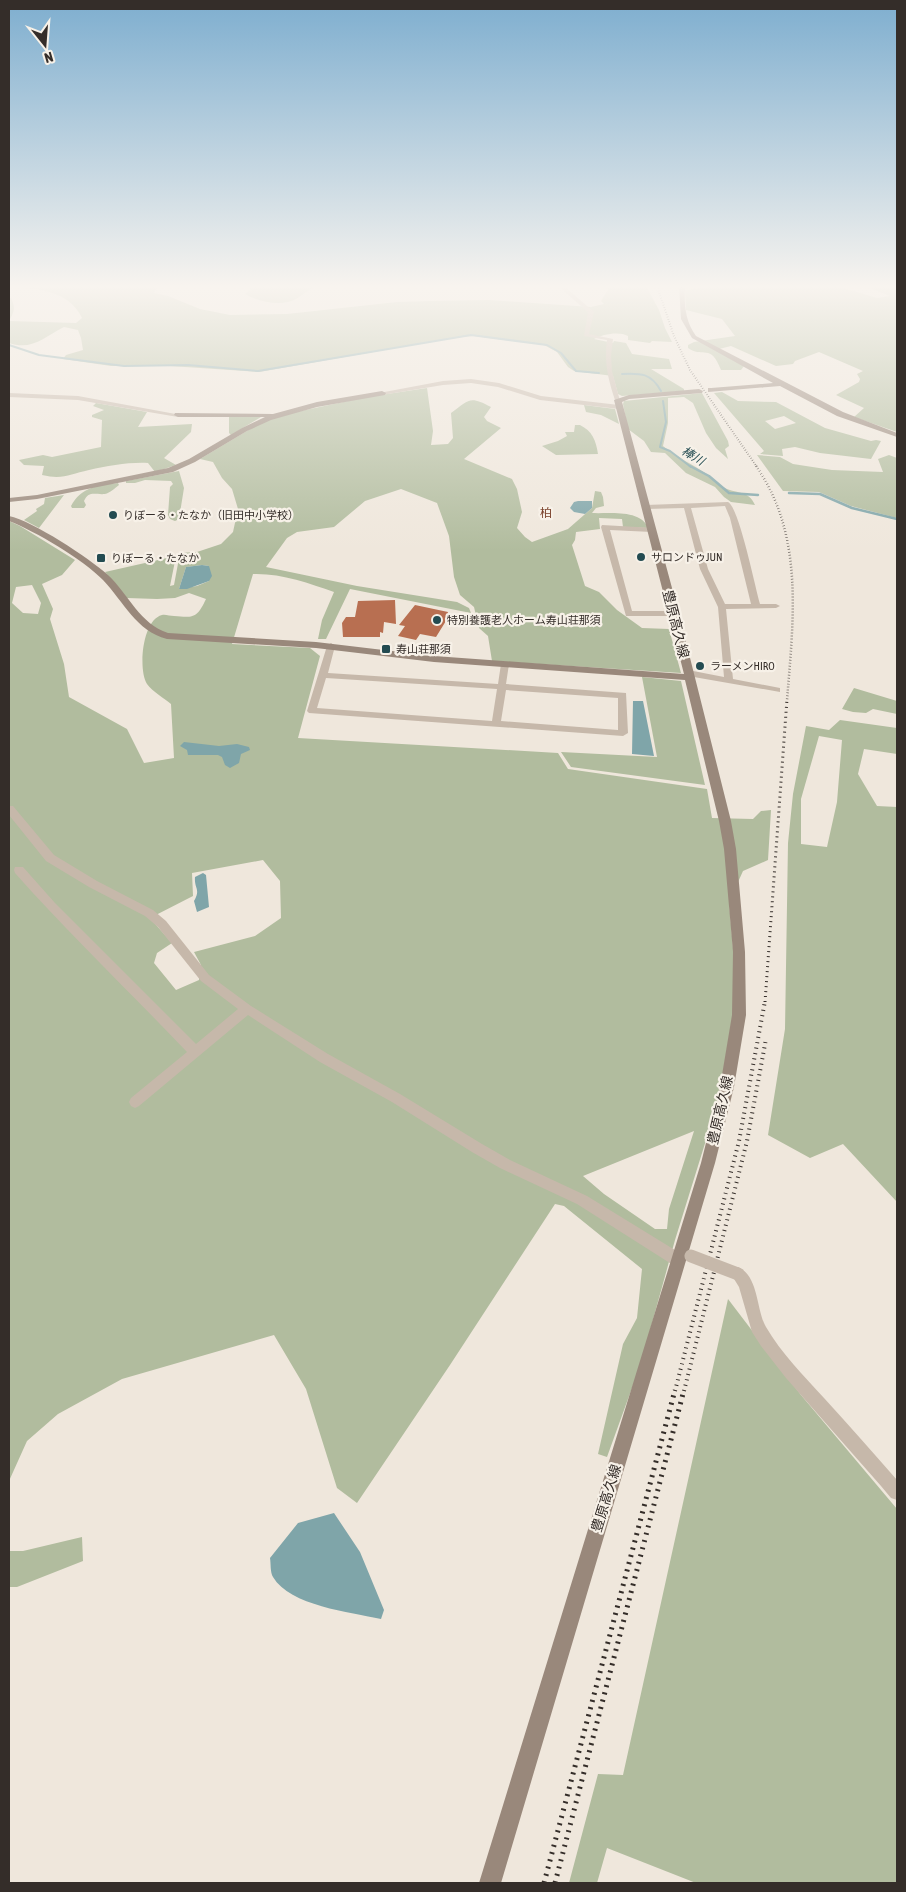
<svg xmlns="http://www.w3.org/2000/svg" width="906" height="1892" viewBox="0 0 906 1892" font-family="'Asap Condensed','Noto Sans JP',sans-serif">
<rect width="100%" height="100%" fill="#efe7dc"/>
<path fill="#b1bc9e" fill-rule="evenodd" d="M9,286H158L154,293L168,296L200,309L230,315L287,314L397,302L432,301L489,300L591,307L604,304L601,301L610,286H646L659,310L665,328L672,342L652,341L650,343L628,340V336C620,331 602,334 594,339L613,343L614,341L626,343L632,354L669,359L672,369H651L684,389V391L622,396L618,394L613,376L574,371L568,367L557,352L544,345L474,336L459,337L259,372L170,366H111L63,359L66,355L83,350L81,338L78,330L64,327C44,337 32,351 9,343V298H11C16,308 14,312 9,321L76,323L82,318C69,290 37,289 9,286Z
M254,286H316C308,289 303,295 296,299C282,307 259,302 245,294Z
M703,286H837L877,298L890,296L865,286H897V432L854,417L864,408L836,395L859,382L860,379L857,374L863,371L819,352L795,361L793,364L776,366L731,346L715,350L744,366L741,370H721C710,342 704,359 688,348V345L694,342L735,336L722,319L686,310L685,290L704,288Z
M427,388L433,431L431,445L448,444L453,438L451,413C469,400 469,395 491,407L484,417L487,421L501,428L464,459L512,479L517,489L522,512L517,528L525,537L532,542L568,529L592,508L595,491L601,492L603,497L604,506L596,508L592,513C608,514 641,509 648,528L623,527L622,519L599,518L600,529L576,532L575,540L572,545L585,586L599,592L617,610L642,628L669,629L681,673L492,661L488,636L479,628L474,607L460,595L454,577L449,536L437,503L401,489L365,501L334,527L297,532L287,538L266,567L357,586L457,602L469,608L471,613L350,589L326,639H318L322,620L334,592C309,583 280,573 253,574L232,644L310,648L320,656L298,738L558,753L568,769L707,789L712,818L753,819L761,811L771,810L768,860L743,871L729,902L733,948V1013L721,1085L711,1124L675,1240L641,1363L607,1457L598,1454L623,1344L637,1318L642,1269L564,1206L555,1204L450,1365L357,1503L337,1488L306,1389L274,1335L122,1379L58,1414L27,1441L9,1481V521L20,526L75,560L62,575L42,584L53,609L50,619L64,664L69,697L127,729L144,763L174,758L171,704C164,698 153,692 147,684C138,670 142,620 162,615C165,614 170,616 174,616C194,618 197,618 206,599L189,593L175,598L157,599L127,598L105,572L176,556L170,586L174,585L180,553L197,552L221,544L233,532L238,509L232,489L222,478L213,462L200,459L257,425L277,416L367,397ZM202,565L209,566V581L197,586L179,589L186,567ZM32,585L41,603L38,614L23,613L12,603L16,587ZM263,860L280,881L281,918L255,936L194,952L201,965L199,980L176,990L154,963L157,953L172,943L150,918L193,896L192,873ZM694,1131L669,1209L667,1229H655L604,1194L583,1176Z
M722,392L738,401L776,402L825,428L871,441L876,440L881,441L871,459L820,453L795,447L782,449L783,456L760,454L764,451L714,393ZM784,416L796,423L775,429L765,421Z
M702,393L728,441L729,446L725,449L728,459L716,448L706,433L693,403L684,397L668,398V423L663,446C676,457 694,465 708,475C714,478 717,484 723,487C735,494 749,490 755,505L731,502L724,497L715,487L686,473L665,453L651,452L644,441L628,429L623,404L624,401Z
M96,403L147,412L138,427L192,424L191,432L164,458L176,465L155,472L148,463C129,462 108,466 89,470C70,474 63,480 42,475L44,466L24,465L19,460L43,455L52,457L101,447L102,420L92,417V415L104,410L93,406Z
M584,405L615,409L619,424L601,415L586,412Z
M229,417H261L231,435L229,433Z
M575,425H580C592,431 596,440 598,454L556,455L542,446L558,441L567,436L565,432H574Z
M757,455L780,457L793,464L832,470L883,472L878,459L889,455L897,458V518L851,506L819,492L783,491Z
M179,471L184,488L179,519L175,521L170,519L168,515L170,487L173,484L171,481L145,480L135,483H126V481Z
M118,483L119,485C115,488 110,493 105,494C95,495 89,490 84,501L86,505L84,508H72L71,506C81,487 98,485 118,483Z
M64,495L39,528L24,520L37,511L36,509L44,504L45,498Z
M642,677L681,681L705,785L571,767L561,752L657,757Z
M854,688L897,701V714L873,709L866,713L853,712L842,709Z
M840,720L897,728V754L864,749L858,774L877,806L897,807V1202L843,1144L810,1158L768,1135L785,1029L788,843L793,794L806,726L829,730ZM819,736L842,740L837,802L827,847L801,844V799Z
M728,1299L801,1395L897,1509V1883H696L607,1848L597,1883H569L598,1774L623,1775Z
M82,1537L83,1561L17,1587H9V1551H23Z"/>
<path fill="#7fa5a9" d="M578,501H592V508L585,514L574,512L570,508L574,502Z
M202,565L209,566L212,576L209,581L187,589H179L186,567Z
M633,701H643L654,756L632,754Z
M184,742L219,746L237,744L249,747L250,750L241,754L239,763L230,768L225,765L222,757L218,755H188L187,750L180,746Z
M203,873L206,875L209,907L197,912L194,901C201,889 194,889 195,877Z
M334,1513L360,1552L384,1610L381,1619C350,1612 290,1606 273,1577C270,1572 271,1564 270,1558L298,1523Z"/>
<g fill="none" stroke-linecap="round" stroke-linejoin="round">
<path stroke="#7fa5a9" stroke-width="2" d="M9,345L39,355L124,366L188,365L258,371L471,335L547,345L561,353L576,371L599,373
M622,374C641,373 651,373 661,391
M663,401L666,422L660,447L670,451L691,467"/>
<path stroke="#7fa5a9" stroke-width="2.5" d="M690,466L709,476L729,493L758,495
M789,493L820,494L852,508L897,519"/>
</g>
<path fill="#b86f51" d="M395,600L396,624L384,622L383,633L380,632V637H343L342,623L346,617H355L358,601Z
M415,605L448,612L447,615L449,616L436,637L420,634L416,640L398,636L405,626L399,625Z"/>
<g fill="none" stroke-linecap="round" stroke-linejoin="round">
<path fill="#c6b8aa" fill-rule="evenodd" d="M558,286H564L594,312L589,334L613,339L611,356L612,371L620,401L615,400C608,379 604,362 607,340L584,336L588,312Z
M471,379L499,383L541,396L619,405L622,407L619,409L540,400L498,387L471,383L443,385L382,395L379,393L443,381Z
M9,393L78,396L181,415L178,417L78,400L9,397Z
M728,502C739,507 755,587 760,604H776L780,606L776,608L726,609L733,679L780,688V692L688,676L684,673L688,670L724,677L718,607L700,569L684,508L646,509L642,507L646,505ZM725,506L730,518L751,604H725L708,569L691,508Z
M602,525L655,528V532H652L610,530L632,611H674L677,612V616H626L601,527Z
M331,643L335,646L328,673L498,684L501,664L505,661L509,664L506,684L626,693L628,733L623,736L309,713L307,711L327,646ZM326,678L497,689L492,721L317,708ZM506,690L618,698V730L501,721Z
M9,806H13L54,855L97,881L153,910L166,921L209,975L251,1006L328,1054L400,1094L482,1144L510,1160L587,1196L683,1255L685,1260L683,1265L678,1267L673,1265L577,1204L500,1168L472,1152L392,1102L320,1062L248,1015L139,1106L135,1108L131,1106L129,1102L131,1098L187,1052C130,992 70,935 15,873L14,870L15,867H23L55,903L196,1044L238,1009L201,981L158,927L145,916L89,887L46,861L9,815Z
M738,1267C759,1276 756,1310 766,1327C781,1353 804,1376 824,1398C849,1425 873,1453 897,1480V1500L891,1498L881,1486L786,1378L761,1346L752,1332L739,1287L731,1274L733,1269Z"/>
<path fill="#99887b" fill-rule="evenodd" d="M679,286H685C684,304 685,321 696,336L843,412L897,433V437L837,416L780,386L708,392V388H711L773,383L692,338L681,319Z
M699,389L703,391L702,393L629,399L622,402L679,614L731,821L736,849L745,952L746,1015L734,1087L715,1163L501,1883H479L701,1163L720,1087L732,1015L733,952L724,849L719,821L685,680L434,662L316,648L167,639C136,631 124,602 103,580C84,560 35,531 9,521V516C33,521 89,558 108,575C129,595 140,624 168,633L316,642L434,656L684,674L614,400L629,395Z
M382,391L386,393L385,395L317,407L271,420L247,431L195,462L173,472L37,499L9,502V498L37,495L168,468L189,459L242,428L265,417H178L174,415L175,413L273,414L317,402Z"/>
<path stroke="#342d29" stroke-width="2" stroke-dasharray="0.5 2" stroke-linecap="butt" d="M657,286L674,336L690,370L757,467"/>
<path stroke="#342d29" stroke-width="2.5" stroke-dasharray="0.5 2.5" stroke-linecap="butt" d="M756,466C805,536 793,621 787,701"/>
<path stroke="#342d29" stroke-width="3" stroke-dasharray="1 4" stroke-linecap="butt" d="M765,1002L787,699"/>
<path stroke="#342d29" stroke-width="4" stroke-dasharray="1 4.5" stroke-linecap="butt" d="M675,1391L739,1141L765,1001
M684,1391L747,1141L766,1039"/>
<path stroke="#342d29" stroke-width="5" stroke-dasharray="2 5.5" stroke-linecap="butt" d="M544,1883L675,1390
M555,1883L684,1390"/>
<path stroke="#c6b8aa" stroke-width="13" d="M691,1256L738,1274"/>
</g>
<linearGradient id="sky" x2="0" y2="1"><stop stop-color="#7eaecf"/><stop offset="0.52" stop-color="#f8f4ef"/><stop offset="1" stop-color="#f8f4ef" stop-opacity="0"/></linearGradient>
<rect width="906" height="551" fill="url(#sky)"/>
<g fill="#234b51" stroke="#f7f1e8" stroke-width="2">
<circle cx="113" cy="515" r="5"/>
<circle cx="641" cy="557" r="5"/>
<rect x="96" y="553" width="10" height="10" rx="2.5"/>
<circle cx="437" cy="620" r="5"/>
<rect x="381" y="644" width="10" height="10" rx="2.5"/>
<circle cx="700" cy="666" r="5"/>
</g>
<g text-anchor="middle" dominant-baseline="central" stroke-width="4.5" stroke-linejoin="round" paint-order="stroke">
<g font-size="11" fill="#342d29" stroke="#f7f1e8" text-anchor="start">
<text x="123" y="515">りぼーる・たなか（旧田中小学校）</text>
<text x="651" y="557">サロンドゥJUN</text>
<text x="111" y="558">りぼーる・たなか</text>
<text x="447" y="620">特別養護老人ホーム寿山荘那須</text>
<text x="396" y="649">寿山荘那須</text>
<text x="710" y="666">ラーメンHIRO</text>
</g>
<g font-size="12" font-style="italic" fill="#234b51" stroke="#f7f1e8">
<text transform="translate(693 456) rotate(31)">棒川</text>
</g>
<g font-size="12" fill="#7a412b" stroke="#f7f1e8">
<text x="546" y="513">柏</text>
</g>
<g font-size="14" fill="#342d29" stroke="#f7f1e8">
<text transform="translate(676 624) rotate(76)">豊原高久線</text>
<text transform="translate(720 1110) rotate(-77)">豊原高久線</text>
<text transform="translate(606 1498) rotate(-73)">豊原高久線</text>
</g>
</g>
<rect width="906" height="1892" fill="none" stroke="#342d29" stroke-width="20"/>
<g transform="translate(45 45) rotate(163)" stroke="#f7f1e8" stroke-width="4" paint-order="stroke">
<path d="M0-4L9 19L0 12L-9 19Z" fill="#342d29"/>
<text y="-8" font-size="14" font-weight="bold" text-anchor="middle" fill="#342d29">N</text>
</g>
</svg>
